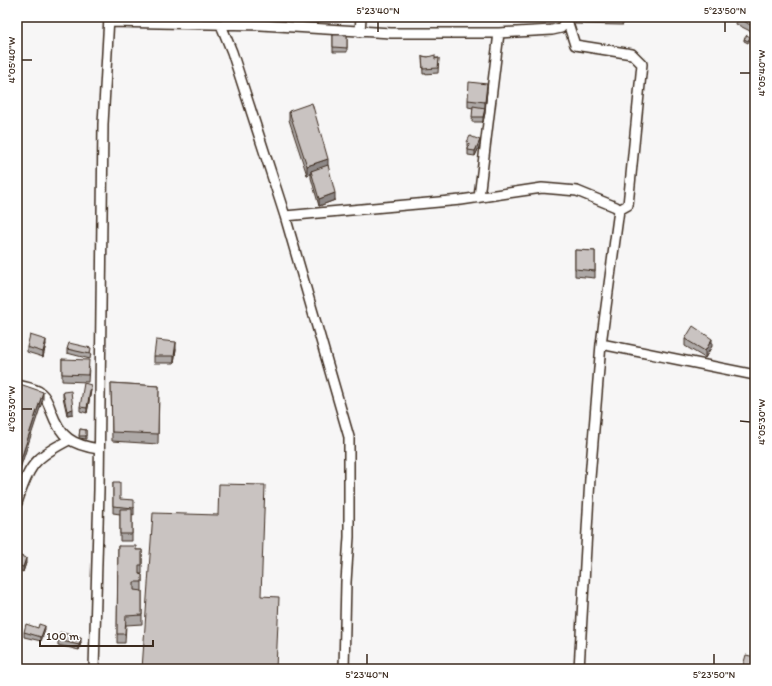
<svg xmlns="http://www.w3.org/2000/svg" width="772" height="686" viewBox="0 0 772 686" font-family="Itim,sans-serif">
<rect width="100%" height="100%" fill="#f7f6f6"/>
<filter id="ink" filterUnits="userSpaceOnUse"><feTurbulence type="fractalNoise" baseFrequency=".025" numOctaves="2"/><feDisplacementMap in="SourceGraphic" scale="8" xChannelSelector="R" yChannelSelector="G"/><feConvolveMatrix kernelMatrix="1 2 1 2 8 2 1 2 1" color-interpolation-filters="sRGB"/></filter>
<g filter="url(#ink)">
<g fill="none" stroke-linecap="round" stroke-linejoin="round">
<g stroke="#3b2a1e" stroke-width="12">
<path id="minor" d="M567,20L575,45L632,54L642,64L628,205L619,210
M109,22L261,25L391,33H499L552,30L561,28L568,17
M221,25L232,52L285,216L349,437V537L346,582L344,669
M360,32L361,17
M479,197L499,33
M285,216L461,200L542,188L577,191L616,207L619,210L601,344L590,478L579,669
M601,344L755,375
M17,385C24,387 35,388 41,393C46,397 49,405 51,411C61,438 72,445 99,449
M17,503C29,465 34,458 69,440
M94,669L99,490L103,124L109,17"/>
</g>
<use href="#minor" stroke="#fff" stroke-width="9"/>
</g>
<path fill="#ada8a6" stroke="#3b2a1e" d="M575,17H623V25L575,24Z
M736,17H755L752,32L736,24Z
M333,35H347V52H333Z
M744,39L750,40L748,43L744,41Z
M422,56L435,58H439L438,73L423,74Z
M487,91L485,113L483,122H472L473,108L468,107V100Z
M289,111L328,166L335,200L319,206L311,178V174L307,175L289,120Z
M467,142L480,145L475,156L468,155V148L467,146Z
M575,250L595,251V278L575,276Z
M685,339L712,346L705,358L685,346Z
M46,344L43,357L27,352V347Z
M67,349L91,353L90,359L67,353Z
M176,349L174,363H154V356Z
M62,359L89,367L88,382L62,381Z
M111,383L159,386L158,444L112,441Z
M91,390L87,413L80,411V407Z
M63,392L73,414L67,415L63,397Z
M80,429L86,430V439L79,438Z
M113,482L120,499L134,507V515L132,514V541H120V514L113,513Z
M118,546L136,550H142V574H139L142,575V624L126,625L125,643H117Z
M17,558L26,563L23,572L17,569Z
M38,628L45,630L41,641L24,637V632Z
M58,640L81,642L79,650L58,645Z"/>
<path fill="#8d8887" stroke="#3b2a1e" d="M755,21V28L752,32V26Z
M487,84V91L485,109V102Z
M485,108V113L483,122V117Z
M480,140V145L475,156V151Z
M328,159V168L311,171V174L307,175V166Z
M335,193V200L319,206V199Z
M712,339V346L705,358V351Z
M46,340V344L43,357V352Z
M176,342V349L174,363V356Z
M91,385V390L87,413V408Z
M43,392V399L17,478V471Z
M73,409V414L67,415V411Z
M20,475V482L17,489V482Z
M26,558V563L23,572V567Z
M45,626V630L41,641V637Z
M81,638V642L79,650V645Z"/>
<path fill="#c9c3c1" stroke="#3b2a1e" d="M737,17H755V21L752,26Z
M333,35H347V48L333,47Z
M747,35L750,37L748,41L744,39Z
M435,55V59L439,58L438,68L423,69L422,56L428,57Z
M469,82L487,84L485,102L468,100Z
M312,103L328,159L307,166L289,111Z
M473,106L485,108L483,117H472Z
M470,136L480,140L475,151L468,150L469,144L467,142Z
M328,165L335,193L319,199L311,171Z
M575,250L595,251V271L575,269Z
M693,326L712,339L705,351L685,339Z
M30,335L46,340L43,352L27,347Z
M156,340L176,342L174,356H154Z
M69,343L91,348L90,354L67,349Z
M62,359L89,360L88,375L62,374Z
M17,383L43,392L17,471Z
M84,383L91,385L87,408L80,407Z
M111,383L159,386L158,434L112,432Z
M71,391L73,409L67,411L63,392Z
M80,429L86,430V436H79Z
M17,474L20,475L17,482Z
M113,482H120V499L134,500V508L113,506Z
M219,484L265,485L261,596L279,597L276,669H142L153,513L218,515Z
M120,509H132V534H120Z
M118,546H136V550H142V565H139V574L142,575V582H134V590L142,591V615L126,616L125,634H117Z
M18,555L26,558L23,567L17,565V558Z
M26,624L38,628L39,624L45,626L41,637L24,632Z
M60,632L81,638L79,645L58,640Z
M746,655L755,657V669H742Z"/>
</g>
<path fill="none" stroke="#3b2a1e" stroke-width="1.5" d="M378,32V22M725,32V22M22,60H32M740,73H750M22,409H32M740,421L750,422M367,664V654M714,664V654"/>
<rect width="772" height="686" fill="none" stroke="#fff" stroke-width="44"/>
<path d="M40 640v6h113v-6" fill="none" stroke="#3b2a1e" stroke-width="2"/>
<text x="46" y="640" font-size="12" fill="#3b2a1e" stroke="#ffffff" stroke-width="3" paint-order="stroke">100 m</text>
<rect x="22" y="22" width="728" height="642" fill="none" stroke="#3b2a1e" stroke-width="1.5"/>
<g font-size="10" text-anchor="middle" fill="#3b2a1e">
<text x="378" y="14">5°23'40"N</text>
<text x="725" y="14">5°23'50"N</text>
<text transform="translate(11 60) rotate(-90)" y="4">4°05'40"W</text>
<text transform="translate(761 73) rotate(-90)" y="4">4°05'40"W</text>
<text transform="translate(11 409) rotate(-90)" y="4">4°05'30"W</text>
<text transform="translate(761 422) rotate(-90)" y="4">4°05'30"W</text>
<text x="367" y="678">5°23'40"N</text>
<text x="714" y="678">5°23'50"N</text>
</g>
</svg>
